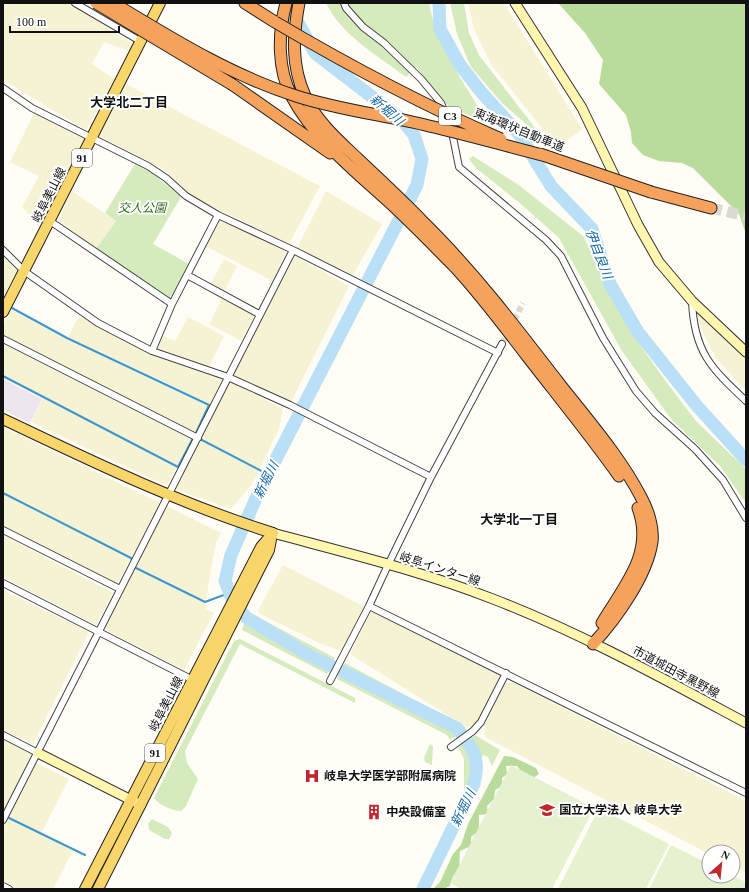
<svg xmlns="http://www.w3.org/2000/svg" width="749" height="892" viewBox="0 0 749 892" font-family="'Times New Roman','Noto Sans JP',serif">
<rect width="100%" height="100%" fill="#fffdf5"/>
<path fill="#eee6ef" d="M3,379L42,399L30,423L3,410Z"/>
<path fill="#f6f3d4" d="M3,3H71L132,44L129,51L104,42L92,64L114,79L86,130L3,80Z
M468,3H504L582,129L563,144L547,135L491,64L474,29Z
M126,84L320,186L289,244L191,196L162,168L98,136Z
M34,113L85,137L40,225L22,207L39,176L10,162Z
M72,191L116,221L96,249L58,220Z
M326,191L382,224L353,275L297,248Z
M221,218L286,252L273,281L205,246Z
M3,255L17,270L3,297Z
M295,256L349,286L291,402L235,376L233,372Z
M224,259L237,266L224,292L210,285Z
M223,297L252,313L254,316L241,341L209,324Z
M12,310L67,339L208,406L196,431L192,432L3,336V324Z
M696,312L746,359V391L715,357L702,330Z
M82,317L96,326L147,351L222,378V381L210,404L68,337L77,319Z
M188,317L224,336L209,367L158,350L157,347L163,336L175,341Z
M3,344L191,439L167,486L31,422L43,398L3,378Z
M234,383L283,409L279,429L252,484L231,509L175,489L228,385Z
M3,427L160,503L117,584L3,526Z
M167,506L221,533L216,543L211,568L205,608L214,613L184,670L104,629Z
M3,535L113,593L96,625L3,577Z
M283,565L365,607L342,651L321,644L260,614L258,610Z
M3,590L89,632L33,744L3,730Z
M372,610L500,675L478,722L468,728L350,654Z
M512,682L746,801V873L733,866V852H709V854L485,737L484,728L504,684Z
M3,739L33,754L3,811Z
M36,763L69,779L41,834L73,851L53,889H19L3,881V828Z"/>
<path fill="#d5ebbd" d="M326,3H429C437,47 466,86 489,124L449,107L416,67L406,77C378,56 341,35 326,3Z
M450,3H464L469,33L479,55L536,129L534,131L502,103L471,67L457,34Z
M473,156L520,186L583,236L633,335L664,379L696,421L746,469V503L720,466L671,419L622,351L559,238L522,205L476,168L469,159Z
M135,164L152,173L181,197L153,244L189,264L171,300L96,249L116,221L105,213Z
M250,613L335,658L331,663L247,617Z
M245,620L247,621L330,669L327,674L242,630Z
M240,639L355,698V703L240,644L185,751L187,763L198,779L186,806L181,811C173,811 159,805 154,798L234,641Z
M345,663L467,728L456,725L342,668Z
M340,673L455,730L458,735L450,740L447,735L337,679Z
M475,735L500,750L492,766L488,757L483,755L473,769L470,793H464V759L458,747Z
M430,744L433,746L432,765L425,762L424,758Z
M152,819L168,827L172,833L169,839H165L149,830L148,824Z"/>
<path fill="#b9dc9c" d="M558,3H746V234L739,214L693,168L682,163L659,161L643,155L632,143L631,132L626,115L599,84L603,60L585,33Z
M504,756L513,757L536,768L539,774L533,778L523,774L517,766H506L507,774L502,778V786L495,790L494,799L487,806L488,814L479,815V831L471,837V846L460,851L459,871L453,876L450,886L443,889H433L440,882L453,854L461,845L468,824Z"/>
<path fill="#e6f2cf" d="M511,765L594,808L552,889H461L450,883Z
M599,808L669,844L646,889H558Z
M671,845L709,864V876H733L746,882V889H649Z"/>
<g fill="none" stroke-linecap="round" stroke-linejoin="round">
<path stroke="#3f96cf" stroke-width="2" d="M12,308L67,338L209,405L195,435
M3,376L178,467L193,438
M200,439L269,475
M3,493L131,558L132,561
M134,565L136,568L205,602L229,593
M9,818L85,855"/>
<path stroke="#b9e0f7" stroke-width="13" d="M287,3L315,53L402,120L414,135L422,159L417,185L257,496L231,555L225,581L233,602L247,618L309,655L457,728C473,748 481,758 474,784L423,889
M439,3L440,29L460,65L482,93L519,134L551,186L592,229L610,284L638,332L697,406L746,460"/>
<path stroke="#dbdad3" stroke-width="6" stroke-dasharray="6 3" stroke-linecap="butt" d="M502,344L523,303"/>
<path stroke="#dbdad3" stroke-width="11" stroke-dasharray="11 5.5" stroke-linecap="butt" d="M711,208L746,216"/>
<g stroke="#444" stroke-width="8">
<path id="street" d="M75,3L140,41
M344,3L346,8L363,27L384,43L421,79L441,103L451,127L459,167L546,240L561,256L603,338L636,391L655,413L695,449L723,480L746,518
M3,88L32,108L148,166L166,178L186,196L218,215L293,250L498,353
M50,221L172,304
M3,250L24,271L98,323L152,351L228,377L290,405L431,477
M187,275L259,314
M692,301C694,352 711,368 746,401
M3,339L198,438
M152,351L172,304L218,215
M3,530L120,589
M3,583L193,680
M369,606L746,793
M330,681L369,606L388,565L431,477L502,344
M3,735L38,753
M451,747L473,731L481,722L506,673
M3,820L293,250
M3,886L9,889"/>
</g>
<g stroke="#333" stroke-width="11">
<path id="secondary" d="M515,3L582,108L638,225L659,262L692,301L746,352
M273,533C347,553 422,571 493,599C581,633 664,679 746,723
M38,753L141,805"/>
</g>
<g stroke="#222" stroke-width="12">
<path id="primary" d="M3,312L160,3
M3,419C91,461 180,504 273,533
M85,889L261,547L273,533
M98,889L269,550L272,534"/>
</g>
<g stroke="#222" stroke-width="13">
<path id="highway" d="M245,3L275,22
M286,3C278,33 277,69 292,97C313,137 355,171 388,201C411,222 433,245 455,267C481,295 504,326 527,356C558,396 590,435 619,476
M299,3C293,35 291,65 305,96C316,121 338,140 358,159C380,180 402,200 423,222C473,271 515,326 558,382C587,419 619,455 641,497C648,510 654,528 652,542C647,576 616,619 593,644
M233,85L330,153
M651,192L711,208
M602,623C624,586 655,553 638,508"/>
</g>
<use href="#street" stroke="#fff" stroke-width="6"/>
<use href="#secondary" stroke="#fff6b0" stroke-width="9"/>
<use href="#primary" stroke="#f9d66b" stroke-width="10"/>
<use href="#highway" stroke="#f5a25d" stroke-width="11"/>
<g stroke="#222" stroke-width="13" stroke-linecap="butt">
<path id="highway-bridge" d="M96,3L233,85
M113,3C171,38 230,75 296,96C339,110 385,115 429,126C468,135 507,146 546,156
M275,22C348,65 423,105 501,139
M540,154L651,192"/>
</g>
<use href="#highway-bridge" stroke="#f5a25d" stroke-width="11"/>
</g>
<defs>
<g id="hospital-bare" transform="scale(1.2)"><path d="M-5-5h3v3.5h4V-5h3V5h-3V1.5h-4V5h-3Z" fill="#c4262e" stroke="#fff" stroke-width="2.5" paint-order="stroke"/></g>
<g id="university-bare" transform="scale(1.2)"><path d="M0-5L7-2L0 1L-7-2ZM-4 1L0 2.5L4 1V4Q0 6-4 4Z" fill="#c4262e" stroke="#fff" stroke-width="2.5" paint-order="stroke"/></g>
<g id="building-bare" transform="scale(1.2)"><path d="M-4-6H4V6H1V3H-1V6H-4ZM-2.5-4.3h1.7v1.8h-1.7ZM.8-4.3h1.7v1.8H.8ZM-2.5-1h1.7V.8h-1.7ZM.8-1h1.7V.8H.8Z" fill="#c4262e" stroke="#fff" stroke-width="2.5" paint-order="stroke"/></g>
</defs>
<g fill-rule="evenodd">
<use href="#hospital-bare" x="312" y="776"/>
<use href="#university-bare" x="547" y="810"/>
<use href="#building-bare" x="374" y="812"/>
</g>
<g text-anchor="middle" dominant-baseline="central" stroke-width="4" stroke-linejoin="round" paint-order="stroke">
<g fill="#fff" stroke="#585858" stroke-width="1">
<rect x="439" y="107" width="22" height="18" rx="3"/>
<rect x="72" y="149" width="20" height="18" rx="3"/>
<rect x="145" y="744" width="20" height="18" rx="3"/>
</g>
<g font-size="11" font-weight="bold" fill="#111">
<text x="450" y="116">C3</text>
<text x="82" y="158">91</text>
<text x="155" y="753">91</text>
</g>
<g font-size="12" fill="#111" stroke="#fff">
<text transform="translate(519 130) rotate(22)">東海環状自動車道</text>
<text transform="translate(49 195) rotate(-63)">岐阜美山線</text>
<text transform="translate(440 569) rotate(18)">岐阜インター線</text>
<text transform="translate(676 672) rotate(28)">市道城田寺黒野線</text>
<text transform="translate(166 704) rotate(-63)">岐阜美山線</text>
</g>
<g font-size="12" font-style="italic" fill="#2f6b1f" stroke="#fff">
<text x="142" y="208">交人公園</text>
</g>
<g font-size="12" font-weight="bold" fill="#111" stroke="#fff" text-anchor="start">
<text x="324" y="776">岐阜大学医学部附属病院</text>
<text x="559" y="810">国立大学法人 岐阜大学</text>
<text x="386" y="812">中央設備室</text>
</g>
<g font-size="13" font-weight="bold" fill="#111" stroke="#fff">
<text x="129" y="102">大学北二丁目</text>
<text x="519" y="519">大学北一丁目</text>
</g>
<g font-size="13" font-style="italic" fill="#1768a6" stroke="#fff">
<text transform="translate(387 110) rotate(41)">新堀川</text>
<text transform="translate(599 254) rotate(69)">伊自良川</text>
<text transform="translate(266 480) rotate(-63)">新堀川</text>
<text transform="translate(463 808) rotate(-64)">新堀川</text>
</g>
</g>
<rect width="749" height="892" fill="none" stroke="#111111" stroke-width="8"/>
<g transform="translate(721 864) rotate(27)"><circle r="19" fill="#ffffff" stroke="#a0a0a0"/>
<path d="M0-3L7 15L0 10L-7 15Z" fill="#c4262e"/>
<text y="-6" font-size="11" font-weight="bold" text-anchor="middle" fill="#111111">N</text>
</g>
<path d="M10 26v6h109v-6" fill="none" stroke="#111111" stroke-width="2"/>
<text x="16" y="26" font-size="12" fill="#111111" stroke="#ffffff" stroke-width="3" paint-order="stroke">100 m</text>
</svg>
